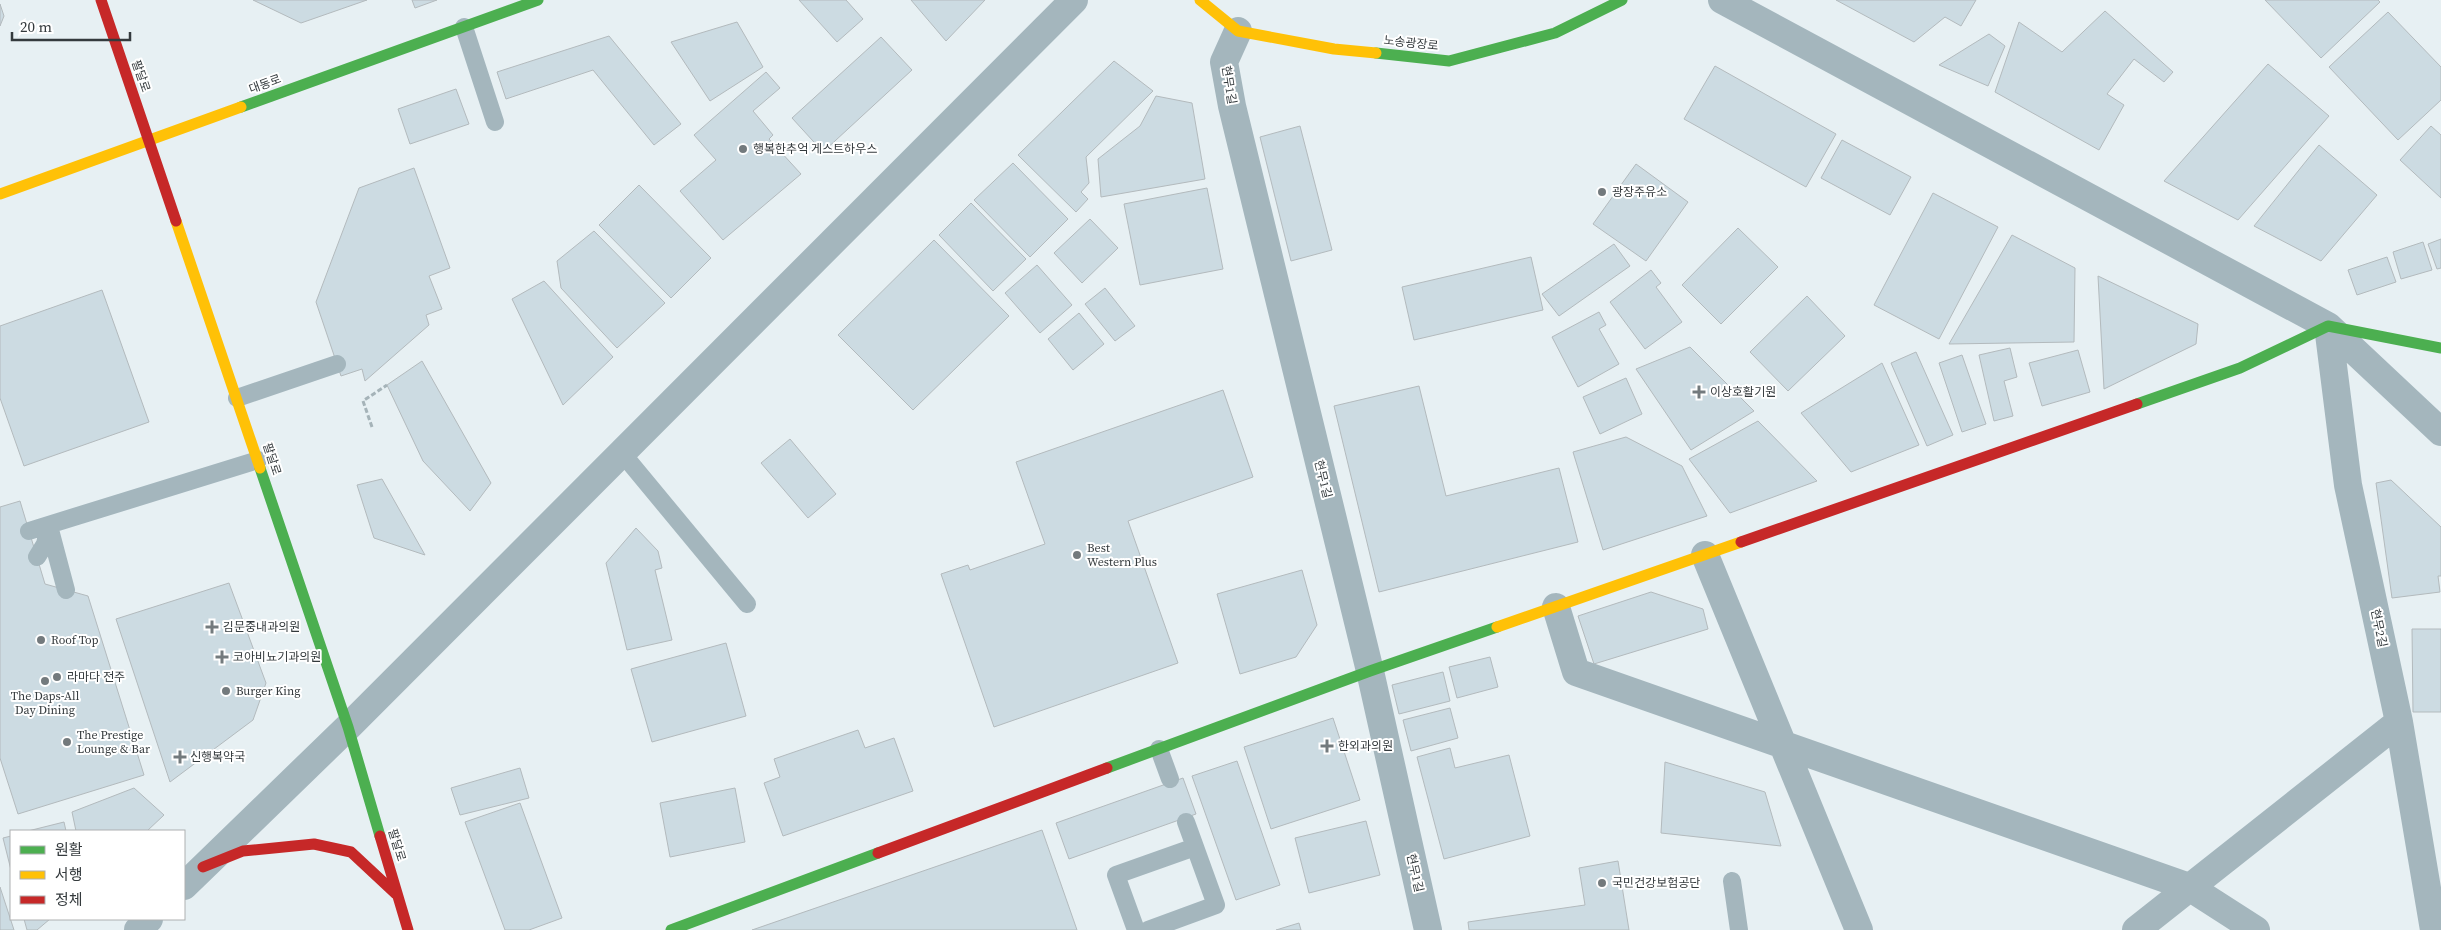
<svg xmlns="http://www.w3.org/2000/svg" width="2441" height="930" viewBox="0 0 2441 930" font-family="'Source Serif 4','Noto Sans KR',serif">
<rect width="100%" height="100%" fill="#e7f0f3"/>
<path fill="#ccdbe2" stroke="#b3babd" d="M253,0H367L301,23Z
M412,0H437L415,8Z
M799,0H846L863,19L837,42Z
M911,0H985L946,41Z
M1836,0H1976L1961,26L1945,17L1914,42Z
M2265,0H2378L2380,2L2321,58Z
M0,4L4,16L0,26Z
M2105,11L2173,72L2164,82L2134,59L2107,94L2124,105L2099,150L1995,92L2019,22L2062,52Z
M2388,12L2441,67V100L2398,140L2329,67Z
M737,22L763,67L710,101L671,42Z
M1989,34L2005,46L1988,86L1939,65Z
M609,36L681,124L654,145L593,70L506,99L497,72Z
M881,37L912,70L823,152L792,118Z
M1114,61L1153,91L1086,157L1089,183L1081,192L1088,199L1076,212L1018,155Z
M2268,64L2329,116L2238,220L2164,181Z
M1715,66L1836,134L1806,187L1684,119Z
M766,72L780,88L753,111L773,135L769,139L801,174L723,240L680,191L716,160L694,135Z
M456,89L469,124L410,144L398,109Z
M1156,96L1192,103L1205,179L1101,197L1098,159L1140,126Z
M1300,126L1332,250L1291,261L1260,137Z
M2431,126L2441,135V198L2400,160Z
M1842,140L1911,177L1890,215L1821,178Z
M2319,145L2377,195L2321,261L2254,226Z
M1013,163L1068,219L1030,257L974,200Z
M1636,164L1688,202L1646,261L1593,224Z
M414,168L450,268L429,276L442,309L426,315L429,325L365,381L362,369L341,376L316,302L359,188Z
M639,185L711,258L671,298L599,225Z
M1207,188L1223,269L1140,285L1124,204Z
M1933,193L1998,227L1939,339L1874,305Z
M971,203L1026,259L993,291L939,235Z
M1090,219L1118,248L1082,283L1054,253Z
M1738,228L1778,267L1721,324L1682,285Z
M594,231L665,303L617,348L561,288L557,261Z
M2012,235L2075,268L2074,342L1949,344Z
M2441,239V268L2437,269L2428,244Z
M934,240L1009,316L913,410L838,335Z
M2423,242L2432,270L2401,279L2393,252Z
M1614,244L1630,266L1559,316L1542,294Z
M1531,257L1543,310L1414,340L1402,287Z
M2387,257L2396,282L2357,295L2348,270Z
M1037,265L1072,305L1040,333L1005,293Z
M1651,270L1661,283L1656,287L1682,322L1645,349L1610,302Z
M2098,276L2198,324L2196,344L2104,389Z
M544,281L613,357L563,405L512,299Z
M1105,288L1135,326L1115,341L1085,304Z
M102,290L149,422L24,466L0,398V326Z
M1807,296L1845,336L1788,391L1750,352Z
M1599,312L1606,325L1599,329L1619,364L1578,387L1552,337Z
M1079,313L1104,344L1073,370L1048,339Z
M1690,347L1754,411L1691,450L1636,369Z
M2010,348L2017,377L2004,381L2013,416L1994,421L1979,355Z
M2078,350L2090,392L2042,406L2029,363Z
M1916,352L1953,435L1927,446L1891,363Z
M1962,355L1986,424L1962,432L1939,363Z
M422,361L491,483L470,511L423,461L387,385Z
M1882,363L1919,445L1851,472L1801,413Z
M1626,378L1642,414L1600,434L1583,397Z
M1419,386L1446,496L1559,468L1578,542L1379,592L1334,406Z
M1223,390L1253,477L1128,521L1178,663L994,727L941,574L968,565L970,570L1045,544L1016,462Z
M1758,421L1817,481L1730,513L1689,459Z
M1626,437L1682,466L1707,516L1603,550L1573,452Z
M790,439L836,494L808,518L761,463Z
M382,479L425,555L374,538L357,485Z
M2391,480L2441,527V576H2438L2440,592L2392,598L2376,483Z
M20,501L45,584L88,596L144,775L18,814L0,758V507Z
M636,528L658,551L662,568L655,570L672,640L627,650L606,563Z
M1302,570L1317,625L1296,657L1240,674L1217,594Z
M229,583L266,683L253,720L170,782L116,619Z
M1651,592L1703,609L1708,629L1594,664L1578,616Z
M2412,629H2441V712H2413Z
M726,643L746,716L652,742L631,669Z
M1490,657L1498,687L1457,698L1449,667Z
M1443,672L1450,701L1399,714L1392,685Z
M1450,708L1458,738L1411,751L1403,720Z
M1333,718L1360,800L1271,829L1244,747Z
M858,730L865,748L894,738L913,791L783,836L764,783L780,777L774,759Z
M1450,748L1455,768L1509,755L1530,836L1444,859L1417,757Z
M1237,761L1280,885L1236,900L1192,776Z
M1665,762L1765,792L1781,846L1661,833Z
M520,768L529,798L460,815L451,788Z
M1183,778L1196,814L1069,859L1056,823Z
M134,788L164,815L147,831H76L72,812Z
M735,788L745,842L670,857L660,803Z
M520,803L562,918L529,930H505L465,822Z
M1366,821L1380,875L1309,893L1295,838Z
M64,822L66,831H28Z
M1042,830L1077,930H752Z
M11,836V870L3,838Z
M1618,861L1629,930H1469L1468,922L1585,905L1579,868Z
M0,887L14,930H0Z
M24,919H50L37,930H27Z
M1299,923L1301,930H1276Z"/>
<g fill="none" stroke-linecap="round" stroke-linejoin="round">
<path stroke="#a5b3b8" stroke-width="3" stroke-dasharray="5 2.5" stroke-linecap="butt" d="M372,427L363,401L387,385"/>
<path stroke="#a4b6bd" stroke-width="18" d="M464,27L495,122
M237,398L337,364
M622,453L747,604
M49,526L66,590
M29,531L258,460
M37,557L45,544L49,526
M1159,749L1170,779
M1732,881L1739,930
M1136,930L1116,875L1195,847
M1148,930L1216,905L1186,822"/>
<path stroke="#a4b6bd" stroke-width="28" d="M1722,0L2328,326L2441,432
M1238,31L1224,62L1232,106L1370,671L1428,930
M2328,326L2348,485L2399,722L2434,930
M1705,555L1859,930
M1556,607L1576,672L2189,887L2256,930
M184,886L348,727L1074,0
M138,930L149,919
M2136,930L2399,722"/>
<path stroke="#4caf50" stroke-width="11" d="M1376,53L1449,61L1555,33L1622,0
M241,107L538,0
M2137,404L2240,368L2328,326L2441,348
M260,468L348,727L380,836
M1107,768L1370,671L1497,627
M671,930L878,853"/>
<path stroke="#ffc107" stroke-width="11" d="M1200,0L1238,31L1334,49L1376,53
M0,194L241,107
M176,221L260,468
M1497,627L1741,542"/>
<path stroke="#c62828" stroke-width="11" d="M101,0L176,221
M1741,542L2137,404
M380,836L408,930
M878,853L1107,768
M203,867L243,851L314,844L351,852L396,894"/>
</g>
<g fill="#737a7d" stroke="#fff" stroke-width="2">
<circle cx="743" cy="149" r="5"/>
<circle cx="1602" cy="192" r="5"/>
<path d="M1696.5 384.5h5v5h5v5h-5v5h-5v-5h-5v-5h5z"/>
<circle cx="1077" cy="555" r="5"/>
<path d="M209.5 619.5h5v5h5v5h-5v5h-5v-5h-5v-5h5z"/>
<circle cx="41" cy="640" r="5"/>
<path d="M219.5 649.5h5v5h5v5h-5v5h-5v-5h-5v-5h5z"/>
<circle cx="57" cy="677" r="5"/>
<circle cx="45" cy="681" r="5"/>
<circle cx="226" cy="691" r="5"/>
<circle cx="67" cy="742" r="5"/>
<path d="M1324.5 738.5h5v5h5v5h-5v5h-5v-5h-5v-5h5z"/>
<path d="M177.5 749.5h5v5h5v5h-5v5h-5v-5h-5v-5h5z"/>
<circle cx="1602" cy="883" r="5"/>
</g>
<g text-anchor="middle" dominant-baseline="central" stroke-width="4" stroke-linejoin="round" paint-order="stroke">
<g font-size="12" fill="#343a3d" stroke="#fff">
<text transform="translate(1411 43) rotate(6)">노송광장로</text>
<text transform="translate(141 76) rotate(71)">팔달로</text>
<text transform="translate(265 84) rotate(-20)">대동로</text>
<text transform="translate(1229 85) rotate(81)">현무1길</text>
<text transform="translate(272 459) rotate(72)">팔달로</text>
<text transform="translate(1323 479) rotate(76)">현무1길</text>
<text transform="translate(2379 628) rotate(78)">현무2길</text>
<text transform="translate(397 845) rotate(73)">팔달로</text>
<text transform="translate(1415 873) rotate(77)">현무1길</text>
</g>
<g font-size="12" fill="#343a3d" stroke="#fff" text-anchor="start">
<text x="753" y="149">행복한추억 게스트하우스</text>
<text x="1612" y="192">광장주유소</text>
<text x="1710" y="392">이상호활기원</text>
<text x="1087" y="548">Best<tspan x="1087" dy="14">Western Plus</tspan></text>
<text x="223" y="627">김문중내과의원</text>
<text x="51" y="640">Roof Top</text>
<text x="233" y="657">코아비뇨기과의원</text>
<text x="67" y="677">라마다 전주</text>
<text x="236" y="691">Burger King</text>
<text x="45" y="696" text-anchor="middle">The Daps-All<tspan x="45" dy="14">Day Dining</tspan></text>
<text x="77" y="735">The Prestige<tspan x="77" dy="14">Lounge &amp; Bar</tspan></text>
<text x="1338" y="746">한외과의원</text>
<text x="190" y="757">신행복약국</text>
<text x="1612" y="883">국민건강보험공단</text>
</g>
</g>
<rect x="10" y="830" width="175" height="90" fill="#ffffff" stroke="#aeb0b1"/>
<rect x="20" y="846" width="25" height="8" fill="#4caf50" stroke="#aeb0b1"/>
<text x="55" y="855" font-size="15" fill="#343a3d">원활</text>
<rect x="20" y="871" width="25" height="8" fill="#ffc107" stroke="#aeb0b1"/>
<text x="55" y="880" font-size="15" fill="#343a3d">서행</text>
<rect x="20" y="896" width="25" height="8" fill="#c62828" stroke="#aeb0b1"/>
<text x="55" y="905" font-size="15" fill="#343a3d">정체</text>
<path d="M12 32v8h118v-8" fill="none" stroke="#343a3d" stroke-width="2.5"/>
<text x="20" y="32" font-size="15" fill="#343a3d" stroke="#ffffff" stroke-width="4" paint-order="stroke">20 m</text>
</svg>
